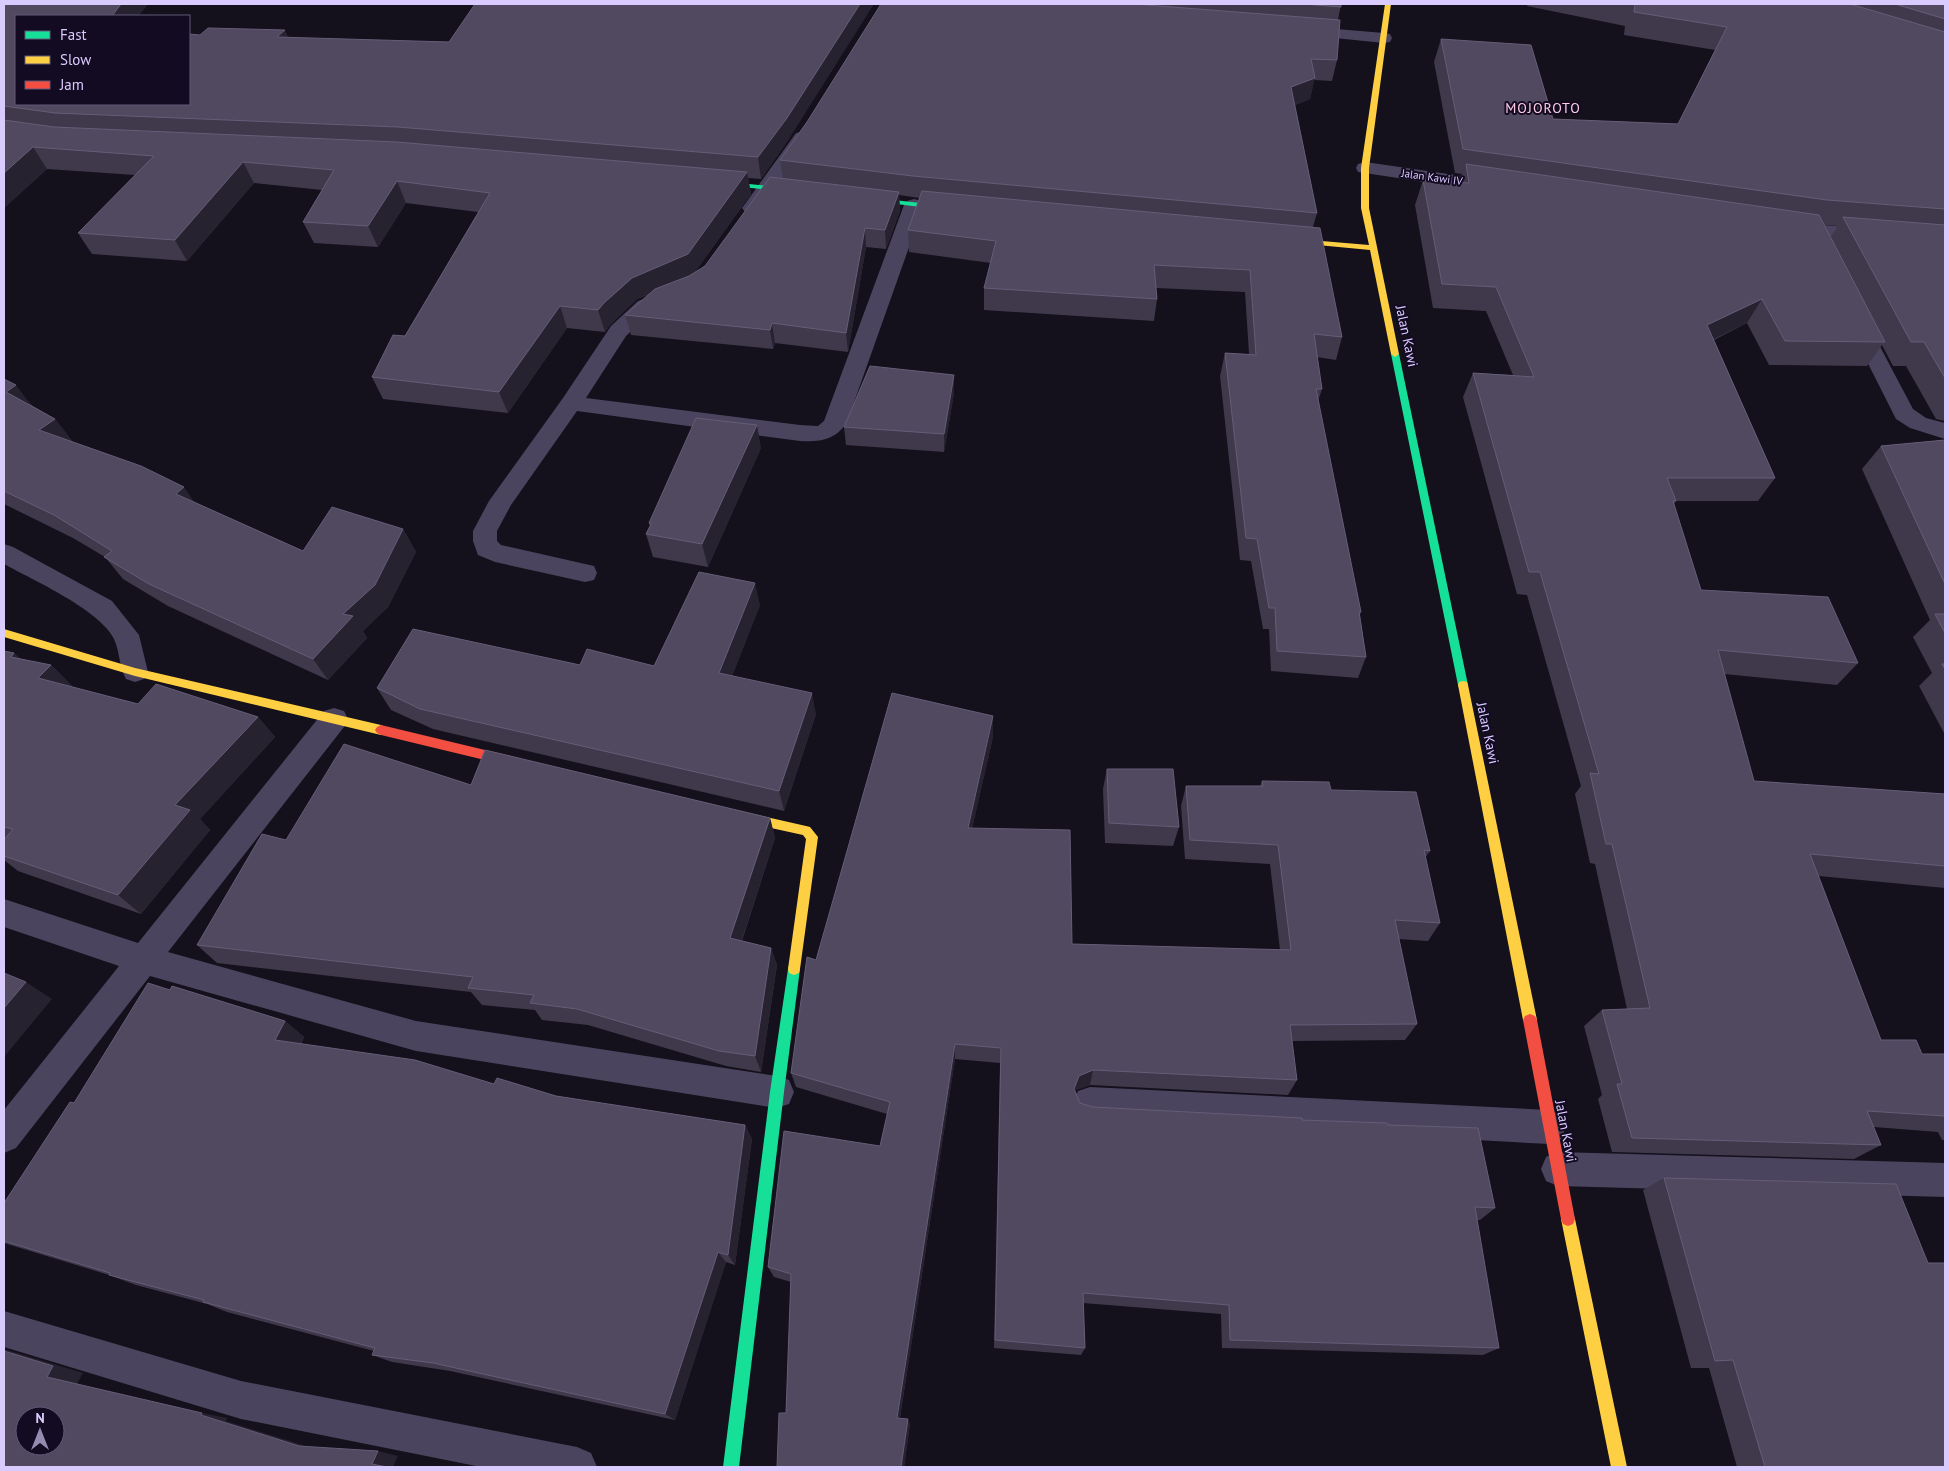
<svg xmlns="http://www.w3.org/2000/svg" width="1949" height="1471" viewBox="0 0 1949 1471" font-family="'PT Sans',sans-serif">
<rect width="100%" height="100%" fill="#14101c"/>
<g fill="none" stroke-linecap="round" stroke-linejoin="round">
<path fill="#4a445e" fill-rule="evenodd" d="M1301,26L1384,33L1390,34L1392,38L1390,42L1384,43L1295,34L1293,31L1295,28Z
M802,132L808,133L811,137L759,212L752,214L745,212L742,208L745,204L796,133Z
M1365,162L1497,181L1504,183L1506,187L1504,191L1497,193L1358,172L1356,168L1358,164Z
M914,199L921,201L924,205L847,422C836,440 820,442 800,441L577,411L511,505L497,531V541L501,545L594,566L597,573L594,580L585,582L495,562L478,555L473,541V531L489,501L563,398L611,326L638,301L656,295L663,297L666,301L663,305L652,311L626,336L586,398L800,425L818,426L824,421L904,205L907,201Z
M1790,222L1945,236V248L1783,232L1780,228L1783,224Z
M1857,315L1864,317L1867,322L1913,409L1926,418L1945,423V439L1910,428L1896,419L1847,322L1850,317Z
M4,544L13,547L112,601L139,635L148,672L144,679L135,682L126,679C119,667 120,652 114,639C100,610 33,580 4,564Z
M334,708L344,711L348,719L344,727L168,952L416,1021L777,1076L789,1080L794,1092L789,1104L777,1108L416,1051L150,976L16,1148L4,1153V1110L119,966L4,927V899L138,943L324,711Z
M1090,1087L1549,1110L1561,1115L1566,1127L1561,1139L1549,1144L1090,1119L1078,1115L1073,1103L1078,1091Z
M1558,1152L1945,1163V1197L1558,1186L1546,1181L1541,1169L1546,1157Z
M4,1311L241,1381L577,1447L591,1453L597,1467H481L241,1419L4,1347Z"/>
<path fill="#16e098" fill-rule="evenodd" d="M708,180L801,189L805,191L801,193L711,184L707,182Z
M860,196L954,207L958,209L954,211L863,200H860Z
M1395,351L1399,354L1468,685L1467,688H1459L1458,685L1391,354Z
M794,963L799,965L800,969L784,1092L739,1467H723L770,1092L788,969L789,965Z"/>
<path fill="#ffcf43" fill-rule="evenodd" d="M1385,4H1391L1369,168V208L1399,354L1395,357L1391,354L1370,250L1286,242L1282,240L1286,238L1369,245L1361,208V168Z
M4,629L135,668L381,725L385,727L387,730L385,733L381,735L135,676L4,637Z
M1463,681L1467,682L1468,685L1537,1020L1535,1024L1530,1026L1525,1024L1523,1020L1458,685L1459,682Z
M735,810L806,826L810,827L818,837L800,969L799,973L794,975L789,973L788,969L806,839L803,835L731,819L729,815L731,811Z
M1568,1212L1573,1214L1575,1219L1627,1467H1611L1561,1219L1563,1214Z"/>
<path fill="#f24e42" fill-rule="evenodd" d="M381,725L518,758L522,760L524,763L522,766L518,768L381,735L377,733L375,730L377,727Z
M1530,1014L1535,1016L1537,1020L1575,1219L1573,1224L1568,1226L1563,1224L1561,1219L1523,1020L1525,1016Z"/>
</g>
<path fill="#40394c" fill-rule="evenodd" d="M4,4H148L138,16H16L200,35L288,38L789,139L761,179L748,178L751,194L695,272L705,266L783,178L780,160L807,122L881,4H1341L1338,20L1337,60L1332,81L1314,80L1310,99L1295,105L1317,213L1313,227L1342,337L1336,360L1317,357L1322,389L1318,401L1361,612L1360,615L1366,657L1358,678L1271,671L1269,629H1263L1251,561L1240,560L1220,376L1225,353L1249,354L1245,292L1156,288L1157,299L1154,321L984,310V288L991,263L909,252L908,230L920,198L899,195L900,211L886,249L866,247L848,352L775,343L773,349L631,335L625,315L650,294L637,299L610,325L605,332L567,328L508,413L383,399L372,377L405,336L478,212L406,203L378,247L314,243L303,222L322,190L254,183L187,261L92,254L78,233L135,175L47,169L5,207H4Z
M1528,4H1945V421L1936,419L1906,366H1893L1882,345L1867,366L1769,365L1747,323L1714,340L1775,478L1758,501H1676L1674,504L1701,590L1858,663L1837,685L1724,674L1754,781L1945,794V888L1819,876L1881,1040L1922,1054H1945V1140H1942L1938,1132L1874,1127L1881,1145L1854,1159L1612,1152L1598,1099L1602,1095L1584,1026L1602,1010L1627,1009L1595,864L1590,863L1575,794L1581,786L1527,595L1517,594L1463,397L1473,373L1513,375L1486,311L1433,308L1415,205L1423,180L1459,183L1462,174L1455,173L1434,62L1441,39L1553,119L1678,124L1715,50L1624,35L1625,26L1527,6ZM1824,225L1838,226L1830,238Z
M954,375V393L944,452L846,445L844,427Z
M4,379L33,406L55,419L73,442L194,502L303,551L403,529L416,552L388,607L363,631L367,638L328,680L168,606L123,579L105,557L73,538L4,504Z
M1945,440V733H1944L1919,686L1932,673L1913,637L1930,620L1862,469L1881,446Z
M761,448L708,567L653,557L646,534L650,526L649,523Z
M760,605L732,676L816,714L784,811L433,729L391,710L377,688L654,666Z
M4,651L14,653L20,659L51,665L72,686V687L138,704L258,717L275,737L200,819L210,830L141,914L18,871L4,860Z
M993,737L972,828L1072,944L1280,950L1270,864L1185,859L1181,806L1186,786H1260L1262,781L1331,790L1430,851L1425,858L1440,923L1428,941L1399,939L1417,1024L1405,1040L1292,1041L1297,1080L1288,1095L1090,1085L1076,1090V1092L1080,1103L1093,1107L1388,1125L1495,1208L1480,1220H1477L1499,1348L1483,1355L1222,1348L1221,1314L1083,1303L1085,1348L1081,1355L994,1348L1000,1063L955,1059L900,1418L910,1424L904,1467H777L786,1413L791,1282L774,1277L768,1267L880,1146L887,1114L796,1087L791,1073L816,960Z
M1107,769L1179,827L1173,846L1105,843L1103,789Z
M471,785L770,818L775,838L742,941L771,948L777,965L761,1072L726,1066L588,1025L542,1020L535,1010L482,1005L471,992L217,963L197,945L286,840Z
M170,990L285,1021L304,1037L301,1044L494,1084L556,1096L745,1125L752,1139L735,1265L726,1262L675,1420L450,1371L392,1362L372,1355L374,1351L227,1312L207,1304L136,1285L109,1275L4,1243V1203L74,1103Z
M1664,1178L1945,1467H1737L1709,1368H1691L1643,1190Z"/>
<path fill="#272230" d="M121,4H148L138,16H112Z
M860,4H874L789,139L761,179L758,157Z
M285,30L294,50L277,37Z
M1315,78L1310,99L1286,108L1291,87Z
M33,147L47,169L5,207L4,205V173Z
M243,162L254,183L187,261L175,240Z
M747,172L751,194L693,275L637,299L610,325L605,332L598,310L604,303Z
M397,181L406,203L378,247L368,226Z
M899,192L900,211L886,249L885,230Z
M865,228L866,247L848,352L846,333Z
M1762,299L1747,323L1693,349L1707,325Z
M560,306L567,328L508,413L499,392Z
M772,323L775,343L773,349L770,330Z
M954,375V393L944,452V434Z
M16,385L34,409L6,392Z
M55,419L73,442L57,453L39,430Z
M757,425L761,448L708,567L702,544Z
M184,487L200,510L176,494Z
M403,529L416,552L388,607L363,631L367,638L328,680L313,659L343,614Z
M755,583L760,605L725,694L719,673Z
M14,653L36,675L11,657Z
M51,665L72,686L60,699L38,678Z
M812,693L816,714L784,811L779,791Z
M993,716V737L968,847V828Z
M258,717L275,737L200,819L210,830L141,914L118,895L175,805Z
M770,818L775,838L737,955L730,938Z
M771,948L777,965L761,1072L755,1056Z
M26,982L52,999L4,1057V1008Z
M285,1021L304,1037L294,1055L275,1040Z
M955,1044V1059L899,1424L897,1418Z
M1093,1070L1090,1085L1076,1090L1071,1104L1074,1089L1079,1076Z
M745,1125L752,1139L735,1265L728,1255Z
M718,1252L726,1262L675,1420L665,1414Z
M4,1349L83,1373L77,1384L47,1377L4,1351Z
M202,1413L227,1418L226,1421L322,1451L299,1446L201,1415Z
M908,1419L910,1424L904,1467H901Z
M378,1451L398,1456L393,1467H388L372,1464Z"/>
<path fill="#50495f" stroke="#665d78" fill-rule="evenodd" d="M4,4H121L112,16H16V104H189V34L200,35L208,28L285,30L277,37L449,42L475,4H860L787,118L758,157L398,127L55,113L4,106Z
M881,4H1133L1340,20L1337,60L1311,59L1315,78L1291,87L1317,213L913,176L780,160L807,122Z
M1304,4H1341V7Z
M1635,4H1850L1945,32V209L1827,200L1463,149L1441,39L1531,45L1553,119L1678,124L1727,27L1634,12Z
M1895,4H1945V19Z
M4,120L54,127L397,142L747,172L688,254L632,278L604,303L598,310L560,306L499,392L372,377L393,335L405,336L490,193L397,181L368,226L303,222L334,170L243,162L175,240L78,233L154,156L33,147L4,173Z
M1466,164L1819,215L1885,342L1785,341L1762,299L1707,325L1775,478H1667L1676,501H1673L1701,590L1828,597L1858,663L1718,650L1754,781L1945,794V866L1810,854L1881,1040H1916L1922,1054H1945V1116L1867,1111L1881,1145L1632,1138L1617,1084H1622L1602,1010L1650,1008L1612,844H1606L1590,773L1599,774L1540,572H1529L1473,373L1534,377L1496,287L1442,284L1423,180L1469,183Z
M770,177L899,192L885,230L865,228L846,333L772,323L770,330L625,315L655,289L689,276L705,266Z
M922,191L1320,228L1342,337L1314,334L1322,389H1316L1361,612H1359L1366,657L1277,651L1275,608H1269L1257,539L1246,538L1225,353L1256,355L1250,270L1154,265L1157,299L984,288L996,241L908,230Z
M1843,217L1945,225V378L1924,342H1911Z
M870,366L954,375L944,434L844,427Z
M4,379L16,385L6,392L55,419L39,430L141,466L184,487L176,494L303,551L332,507L403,529L375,585L343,614L353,616L313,659L149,584L104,557L112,551L54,515L4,491Z
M696,418L757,425L702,544L646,534L651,524L649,523Z
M1945,440V584L1881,446Z
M699,572L755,583L719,673L812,693L779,791L420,709L377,688L413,629L580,665L587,649L654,666Z
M1935,614H1945V633Z
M4,651L14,653L11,657L51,665L38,678L138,704L156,684L258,717L175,805L190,810L118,895L4,856V840L13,829L4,827Z
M1942,664H1945V669Z
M892,693L993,716L968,828L1070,830L1072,944L1291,950L1278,845L1190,840L1186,786H1263L1262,781L1329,782L1331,790L1416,792L1430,851L1424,850L1440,923L1395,920L1417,1024L1290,1025L1297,1080L1093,1070L1079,1076L1074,1089L1080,1103L1093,1107L1302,1118V1120L1387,1123L1388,1125L1478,1128L1495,1208L1475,1207L1499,1348L1230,1340L1229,1305L1083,1293L1085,1348L995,1340L1001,1048L955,1044L897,1418L908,1419L901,1467H777L779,1413H786L791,1274L768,1267L784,1131L880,1146L890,1102L791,1073L807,957L816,960Z
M344,744L471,785L485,750L770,818L730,938L771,948L755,1056L719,1051L577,1009L530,1003L534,995L468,988L473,977L197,945L262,834L286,840Z
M1107,769H1173L1179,827L1109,823Z
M4,973L26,982L4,1008Z
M148,983L170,990L172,986L285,1021L275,1040L415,1060L494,1084L497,1078L556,1096L745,1125L728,1255L718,1252L665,1414L433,1363L372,1355L375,1348L203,1302L204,1300L109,1275L110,1273L4,1241V1203L70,1102L74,1103Z
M1664,1178L1896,1184L1928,1263H1945V1467H1765L1733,1360L1715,1361Z
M4,1351L53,1366L47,1377L202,1413L201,1415L299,1446L378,1451L372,1464L387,1467H4ZM25,1416H55V1446H25Z"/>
<g text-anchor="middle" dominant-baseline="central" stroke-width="4" stroke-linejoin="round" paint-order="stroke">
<g font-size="11" fill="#dacbff" stroke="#130b21">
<text transform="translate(1432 177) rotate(8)">Jalan Kawi IV</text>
</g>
<g font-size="14" letter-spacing="1" fill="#ffcde5" stroke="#130b21">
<text x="1543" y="108">MOJOROTO</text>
</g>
<g font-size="14" fill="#dacbff" stroke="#130b21">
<text transform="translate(1407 336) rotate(78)">Jalan Kawi</text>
<text transform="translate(1488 733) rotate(78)">Jalan Kawi</text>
<text transform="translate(1566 1131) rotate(79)">Jalan Kawi</text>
</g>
</g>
<rect width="1949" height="1471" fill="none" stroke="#dacbff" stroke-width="10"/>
<rect x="15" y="15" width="175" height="90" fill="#130b21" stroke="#63587a"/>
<rect x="25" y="31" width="25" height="8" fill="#16e098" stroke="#63587a"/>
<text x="60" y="40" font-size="15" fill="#dacbff">Fast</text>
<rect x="25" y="56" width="25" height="8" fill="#ffcf43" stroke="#63587a"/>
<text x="60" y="65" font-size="15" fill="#dacbff">Slow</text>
<rect x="25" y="81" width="25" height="8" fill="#f24e42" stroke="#63587a"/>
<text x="60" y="90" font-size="15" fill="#dacbff">Jam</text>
<g transform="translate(40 1431)"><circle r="24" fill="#130b21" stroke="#63587a"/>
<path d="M0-4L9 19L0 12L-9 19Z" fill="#958ab0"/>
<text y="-8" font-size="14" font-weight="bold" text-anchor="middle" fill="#dacbff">N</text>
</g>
</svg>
